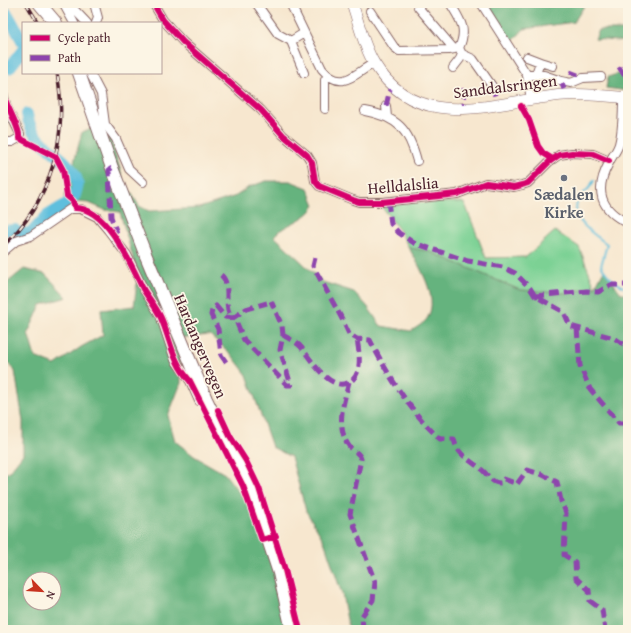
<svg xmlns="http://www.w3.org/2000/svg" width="631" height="633" viewBox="0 0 631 633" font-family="'Gentium Book Plus',serif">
<rect width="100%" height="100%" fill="#fcf5e5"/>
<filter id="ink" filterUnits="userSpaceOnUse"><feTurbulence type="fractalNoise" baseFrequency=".025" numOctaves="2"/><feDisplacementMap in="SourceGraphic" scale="8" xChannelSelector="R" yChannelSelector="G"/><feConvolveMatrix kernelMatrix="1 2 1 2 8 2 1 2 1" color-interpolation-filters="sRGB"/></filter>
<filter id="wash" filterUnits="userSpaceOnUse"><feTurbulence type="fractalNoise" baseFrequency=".012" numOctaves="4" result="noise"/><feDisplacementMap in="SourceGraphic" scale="16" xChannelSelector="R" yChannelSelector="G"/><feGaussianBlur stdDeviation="0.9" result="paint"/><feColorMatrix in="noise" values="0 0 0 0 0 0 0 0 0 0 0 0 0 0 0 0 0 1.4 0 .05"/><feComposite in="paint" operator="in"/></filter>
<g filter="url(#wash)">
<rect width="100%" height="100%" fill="#f7e7cf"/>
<path fill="#7cd194" stroke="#637860" d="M462,202L465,204L486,258L526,257L555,231L579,247L595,287L564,293L520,290L428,251L409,248L400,231L381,206L391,203Z"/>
<path fill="#65b37e" stroke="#586954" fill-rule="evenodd" d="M486,3H586L574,22L524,29L511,43Z
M599,30H623L628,33V42L595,39Z
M617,74L628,75V91L606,88L608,77Z
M106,123L123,179L139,206L149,211L199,208L236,196L249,187L266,181H290L308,188L315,205C307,221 285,223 274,236L323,282L354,292L367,306L381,326L411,331C417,327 425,323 428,317C439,297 419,266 409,248L428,251L520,290L564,293L595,287L604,270L620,292L628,296V630H349L342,594L324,541L306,511L291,457L272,447L247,375L231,354L210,335L179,338L181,383L168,416L175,441L194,456L225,474L250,507L258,530L274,563L288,630H3V473L9,472L23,454V421L15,371L3,357V286L24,269L45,274L67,297L41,305L28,333L35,357L55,365L81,347L103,335L101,310L134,306L138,275L120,212L105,210L89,203L64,201L82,132ZM30,579H54V603H30Z"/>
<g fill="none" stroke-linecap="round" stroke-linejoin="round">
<path stroke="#5ebfdd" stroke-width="2" d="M594,180C589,191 586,190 580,197C566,217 593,234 607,244L601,266C610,279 614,282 628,289"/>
<path stroke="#5ebfdd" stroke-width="12" d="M3,10L8,15L23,42
M9,68L23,50
M3,231L15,230
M20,233L26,234L33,231L47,216L67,204L75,195L78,184C71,153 32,149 27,114"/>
</g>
</g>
<g filter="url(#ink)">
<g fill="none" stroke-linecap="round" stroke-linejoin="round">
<g stroke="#876564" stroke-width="10">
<path id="minor" d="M63,3L74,23
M68,3L87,23
M94,3L98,18L96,23
M153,3L163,20L183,42L261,110L283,135L307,155L312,163L315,181L319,186L353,200L359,202H382L457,194L486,183L514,187L522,185L528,183L549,162L559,155L572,153L593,154L609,161
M256,3L278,34L291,41L304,33
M290,3L322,69C342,93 355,73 374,63
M423,3L418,7L454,49
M481,3L527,75L531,100
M370,11L394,47L399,51L449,50L459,48C468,28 460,20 450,3
M291,41L304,73
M459,48L462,54L473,59L492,86
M527,57L540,62
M453,68L460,59L462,54
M90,73L101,94L105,124L116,139L129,169L143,182
M536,74L540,62L553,66
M527,75H544L561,81L571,83L583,78L601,77
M3,94L7,107L20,134L19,138L12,142H3
M623,98C623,112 623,129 619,144C617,151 612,156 609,163C594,190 600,210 628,223
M386,106L387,117
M325,109V80L328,76
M365,111C398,117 409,130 417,161
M3,252L16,241L31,236L70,209H81L97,217L108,230L127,255L144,290L160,315L175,360L190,381L199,401"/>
</g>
<g stroke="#876564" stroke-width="12">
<path id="secondary" d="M352,3C359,23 363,45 374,63C419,137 498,100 564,95C585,93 607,96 628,98"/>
</g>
<g stroke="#876564" stroke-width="14">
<path id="primary" d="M39,3L56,23
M79,73L112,168L146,256L206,399L255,500L279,573L292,630"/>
</g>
<use href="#minor" stroke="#fff" stroke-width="8"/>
<use href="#secondary" stroke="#fff" stroke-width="11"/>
<use href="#primary" stroke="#fff" stroke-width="12"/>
<g stroke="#4a1f2b" stroke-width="3.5">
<path id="rail" d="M26,3L38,23
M3,246C51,202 69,136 57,73"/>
</g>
<use href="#rail" stroke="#fcf5e5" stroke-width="2" stroke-dasharray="6" stroke-linecap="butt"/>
<path stroke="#8e44ad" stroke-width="5" stroke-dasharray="10 5" stroke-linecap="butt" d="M619,67L628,81
M570,72L578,75
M562,84L564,89
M492,86L496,99
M464,88V104
M386,106L390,89
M112,168L109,170L111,217L117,233
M388,201L391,224L399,233L414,243L468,261L503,267L515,273L530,288L535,296L564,312L570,326L614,338L628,347
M315,258L313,266L341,317L349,334L357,339L370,340C389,377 410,411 440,439H454C457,455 469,459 481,469C488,474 491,484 501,483L504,479L517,484L527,470L541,474L557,482L561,501L566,513L564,555L575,562L576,578L589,590L590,601L602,610L605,630
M221,275C233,285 221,308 233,318L246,309L267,303
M535,296L587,291L598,292L611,285H628
M577,328L580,366L590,389L619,423H628
M283,335C289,339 297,342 301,347C311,359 331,395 351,381C363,373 359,351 357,339
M226,362L221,355L218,329L211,315L212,310L216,306L225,317L233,318L236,321L244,340L287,385H291L280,350L283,335L282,326L271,301
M349,382C344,402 336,423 347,443C351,451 359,451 361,459L350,514L375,582L373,600L362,616L363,630"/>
<g stroke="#fcf5e5" stroke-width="8">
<path id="cycleway" d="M153,3L163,20L183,42L261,110L283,135L307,155L312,163L315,181L319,186L353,200L359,202H382L457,194L486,183L514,187L522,185L528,183L549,162L559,155L572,153L593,154L609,161
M3,94C6,105 21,130 19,138L56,157L63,170L67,196L73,201L75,208C107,207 131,265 143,289C149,299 156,307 161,318C171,341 172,361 190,381L243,486L262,540L276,536
M521,106L529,120L538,146L543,153L551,158
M218,410L230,436L246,461L259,488L285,570L300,630"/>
</g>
<use href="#cycleway" stroke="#d6006c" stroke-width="6"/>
</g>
</g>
<circle fill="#6b7280" stroke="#fcf5e5" stroke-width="1.5" cx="564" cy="178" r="4"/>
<g text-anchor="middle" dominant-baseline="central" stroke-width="3.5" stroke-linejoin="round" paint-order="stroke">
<g font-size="16" fill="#4a1f2b" stroke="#fcf5e5">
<text transform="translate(505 86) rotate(-7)">Sanddalsringen</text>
<text transform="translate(403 185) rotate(-5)">Helldalslia</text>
<text transform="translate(201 346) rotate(67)">Hardangervegen</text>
</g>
<g font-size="16" font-weight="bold" fill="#5b616d" stroke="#fcf5e5">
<text x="564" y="194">Sædalen<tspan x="564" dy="18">Kirke</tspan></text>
</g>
</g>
<rect width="631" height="633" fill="none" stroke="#fcf5e5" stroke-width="16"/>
<rect x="22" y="22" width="140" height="52" fill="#fcf5e5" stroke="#b59f9b"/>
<rect x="30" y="35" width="20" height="6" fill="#d6006c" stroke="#b59f9b"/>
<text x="58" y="42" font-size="12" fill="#4a1f2b">Cycle path</text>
<rect x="30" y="55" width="20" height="6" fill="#8e44ad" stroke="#b59f9b"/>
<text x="58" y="62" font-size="12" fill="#4a1f2b">Path</text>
<g transform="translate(42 591) rotate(115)"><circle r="19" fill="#fcf5e5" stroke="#b59f9b"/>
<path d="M0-3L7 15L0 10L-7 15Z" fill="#c8321e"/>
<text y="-6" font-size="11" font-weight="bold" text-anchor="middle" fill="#4a1f2b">N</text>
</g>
</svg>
